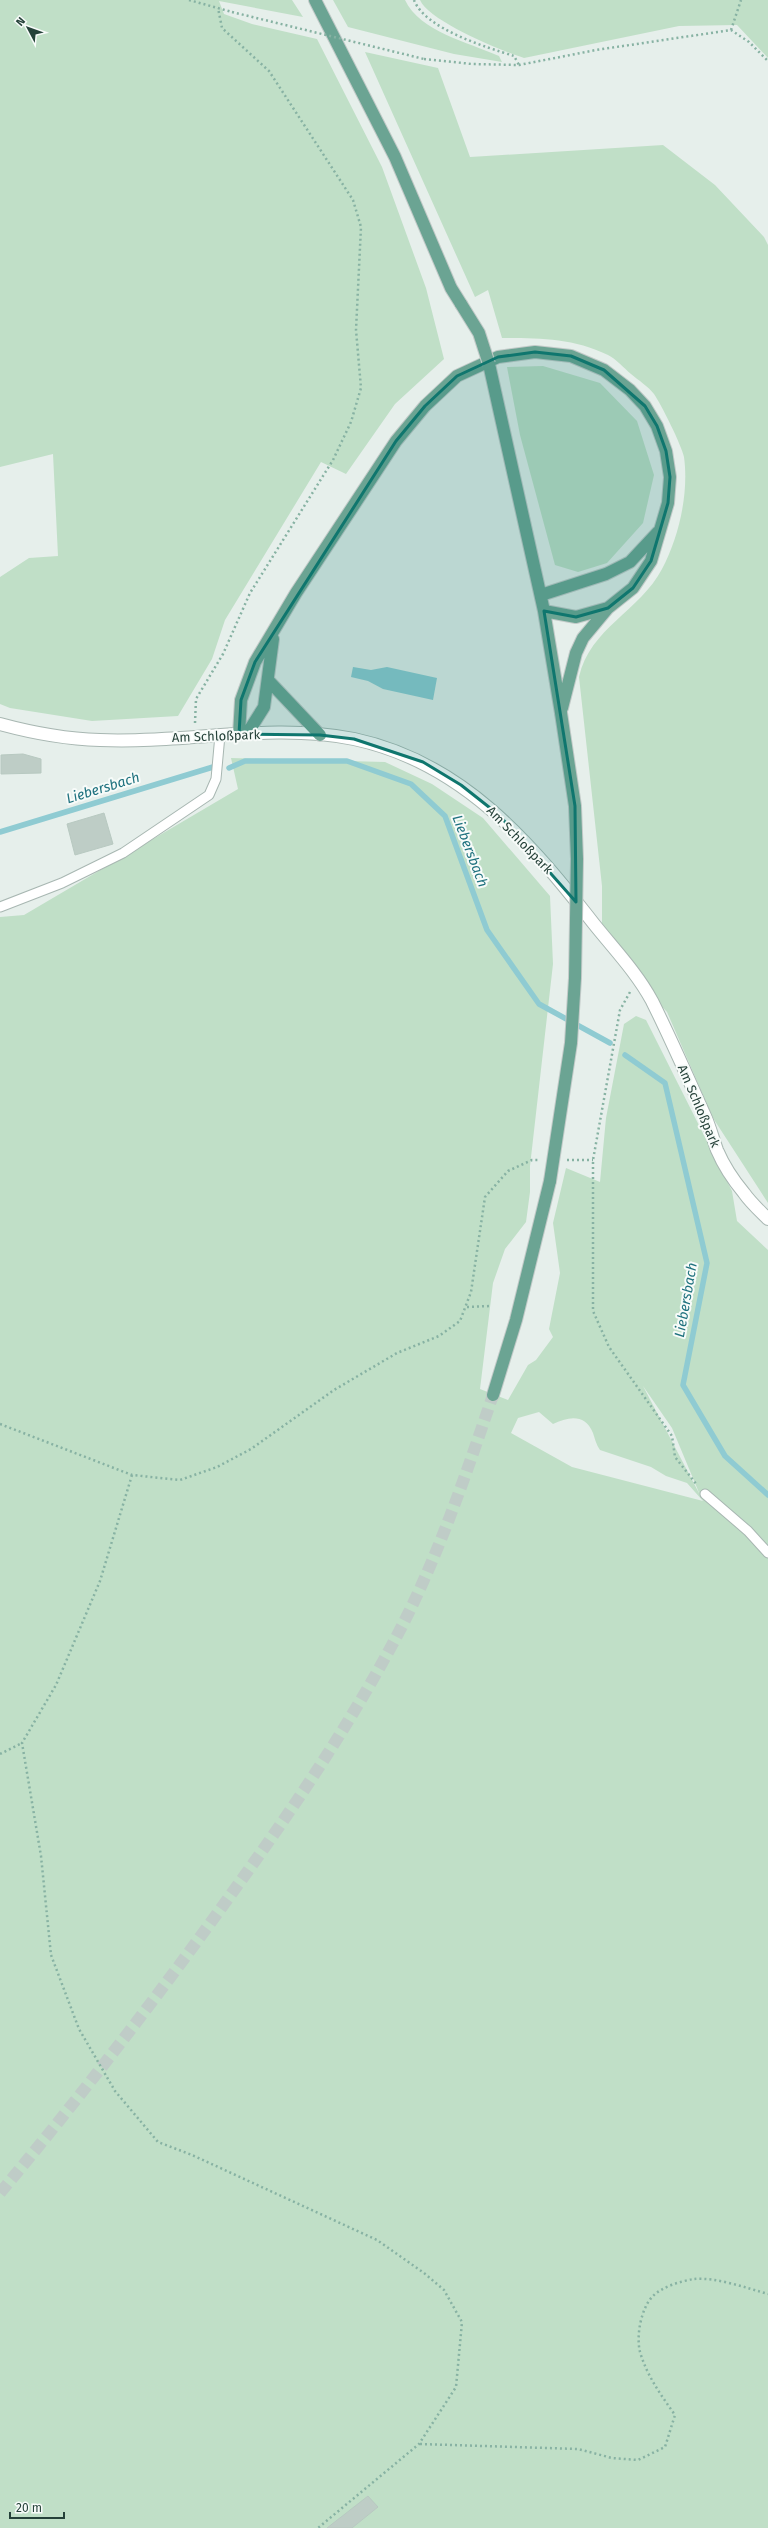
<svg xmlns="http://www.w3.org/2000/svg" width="768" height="2528" viewBox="0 0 768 2528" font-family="'Fira Sans',sans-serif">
<rect width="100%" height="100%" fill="#e6efeb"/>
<path fill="#c0dfc7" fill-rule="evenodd" d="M0,0H292L303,17L219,1L224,14L252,24L317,39L382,167L426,288L444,359L395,404L346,474L321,462L225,620L212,659L178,716L92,721L10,708L0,704V577L29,558L58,556L53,454L0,467Z
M333,0H405C420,32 468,42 499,56L502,62L454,54L348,27Z
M420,0H768V58L737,25L679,26L524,58C501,51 429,21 420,0Z
M365,52L438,68L470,157L663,145L715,185L764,237L768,245V1203L713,1118L667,1012L602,942V886L579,677C590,628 640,611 662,569C679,537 689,493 684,457C682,446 661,404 654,394C649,387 638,380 631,374C624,368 616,359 608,355C573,338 539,338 502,338L488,290L475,297Z
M543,366L600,383L637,421L654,475L643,523L607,563L578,572L555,565L520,435L507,367Z
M231,758L385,762L432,784L483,818L550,896L553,964L530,1166V1192L526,1222L505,1249L493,1283L480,1389L508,1400L528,1365L536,1360L553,1337L549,1329L560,1273L553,1223L566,1168L600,1182L606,1118L624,1024L636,1016L646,1020L732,1191L737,1221L768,1250V2528H0V917L24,915L238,789ZM643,1386L672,1428L700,1495ZM539,1412L553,1424C568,1417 585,1413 593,1433C595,1439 596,1444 600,1450L651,1467L666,1476L687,1483L703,1501L572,1467L511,1433L518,1418Z"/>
<path fill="#8fcbd2" d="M353,667L371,670L387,667L437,678L433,700L383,689L368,681L351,677Z"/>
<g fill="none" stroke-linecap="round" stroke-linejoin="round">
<path stroke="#8fcbd2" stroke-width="5.5" d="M229,768L245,761H347L411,784L445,816L487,930L539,1004L610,1043
M0,832L213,767
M625,1055L665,1083L707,1263L683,1385L725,1456L768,1495"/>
</g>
<path fill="#becdc6" stroke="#b8c9c1" d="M23,754L41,759V773L1,774V755Z
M104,813L113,844L75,855L67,824Z
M368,2496L378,2507L352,2528H327Z"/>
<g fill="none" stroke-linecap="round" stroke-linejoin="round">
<path stroke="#bfccc7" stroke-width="12" stroke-dasharray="12 6" stroke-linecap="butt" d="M0,2193C81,2096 158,1996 232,1893C290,1813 345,1732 392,1645C435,1566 464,1480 493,1395"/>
<g stroke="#a8b7b2" stroke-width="11">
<path id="service" d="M0,907L62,883L123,853L209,795L216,779L220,735
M705,1494L748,1531L768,1553"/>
</g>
<g stroke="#a8b7b2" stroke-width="14">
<path id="tertiary" d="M0,724C33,733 67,739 100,740C184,744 271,722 354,739C462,762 529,841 594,924C614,949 637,973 652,1001C671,1039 688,1078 705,1116C710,1127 713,1139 717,1150C723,1164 734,1181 744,1193C751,1203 760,1211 768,1219"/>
</g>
<g stroke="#c2cac8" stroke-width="14">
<path id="primary" d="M315,0L395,157L451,288L461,304
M489,364L544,611L561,713
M541,595L606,574L630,562L658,532
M268,680L320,735
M562,708L576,653L583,638L608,608
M239,734L241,700L255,662L296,593L396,441L425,406L457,376L498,357L535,352L571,356L604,370L630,390L645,406L657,426L666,451L670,477L668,503L651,561L633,588L608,608L576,617L544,611
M247,734L264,707L273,639
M493,1395L516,1320L550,1181"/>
</g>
<path stroke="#87b2a3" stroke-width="2.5" stroke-dasharray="2 3" stroke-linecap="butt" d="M189,0L232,12
M414,0C425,29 486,47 514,56L519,65
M731,30L741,0
M424,59L472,64L519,65L596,50L731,30L749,42L768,61
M195,723L196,699L223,654L250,593L333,460L351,422L361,388L356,330L361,227L353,200L269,71L222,28L218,8
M630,992L620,1010L593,1160V1311L609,1347L672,1436L675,1457L697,1485
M567,1160H593
M467,1307L490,1306
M0,1424L132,1475L180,1480L217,1467L251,1449L334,1390L397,1353L439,1336L460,1321L471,1292L485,1197L508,1171L532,1160H538
M132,1475L100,1581L56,1685L22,1743L41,1856L51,1955L79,2029L115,2091L158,2142L192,2155L377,2240L424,2273L444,2290L462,2322L456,2387L419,2444L318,2528
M0,1754L22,1743
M420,2444L578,2449L612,2458L638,2460L665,2447L675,2415C661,2395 647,2376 640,2352C636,2336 641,2309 652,2297C661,2287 681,2281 694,2279C716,2277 747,2288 768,2294"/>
<use href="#service" stroke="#fff" stroke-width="9"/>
<use href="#tertiary" stroke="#fff" stroke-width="12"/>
<use href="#primary" stroke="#6ba493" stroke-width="12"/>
<g stroke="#c2cac8" stroke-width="14" stroke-linecap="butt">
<path id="primary-bridge" d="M461,304L479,333L489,364
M550,1181L571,1043L575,978L577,859L575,806L561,713"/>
</g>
<path stroke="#87b2a3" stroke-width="2.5" stroke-dasharray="2 3" stroke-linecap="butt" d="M232,12L424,59"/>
<use href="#primary-bridge" stroke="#6ba493" stroke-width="12"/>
</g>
<path fill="#0f766e" fill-opacity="0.2" stroke="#0f766e" stroke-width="3" stroke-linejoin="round" d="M535,352L571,356L604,370L645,406L657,426L666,451L670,477L668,503L651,561L633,588L608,608L576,617L544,611L575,806L576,902L499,815L461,785L423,762L354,739L320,735L239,734L241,700L255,662L396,441L425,406L457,376L498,357Z"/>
<g text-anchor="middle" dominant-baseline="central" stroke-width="4" stroke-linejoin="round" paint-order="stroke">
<g font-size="13" fill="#254139" stroke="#f7fbf9">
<text transform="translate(216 736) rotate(-2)">Am Schloßpark</text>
<text transform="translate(520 840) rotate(46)">Am Schloßpark</text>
<text transform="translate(699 1106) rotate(67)">Am Schloßpark</text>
</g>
<g font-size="14" font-style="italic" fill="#1e717e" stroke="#f7fbf9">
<text transform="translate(103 788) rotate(-17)">Liebersbach</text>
<text transform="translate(470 851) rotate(69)">Liebersbach</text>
<text transform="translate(686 1300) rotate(-80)">Liebersbach</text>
</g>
</g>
<g transform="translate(28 28) rotate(311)" stroke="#f7fbf9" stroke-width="3" paint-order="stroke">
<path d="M0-3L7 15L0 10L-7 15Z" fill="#254139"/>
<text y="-6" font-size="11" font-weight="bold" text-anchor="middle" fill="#254139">N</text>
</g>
<path d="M10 2512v6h54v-6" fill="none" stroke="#254139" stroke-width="2"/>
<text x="16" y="2512" font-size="12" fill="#254139" stroke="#f7fbf9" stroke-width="3" paint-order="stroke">20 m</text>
</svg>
